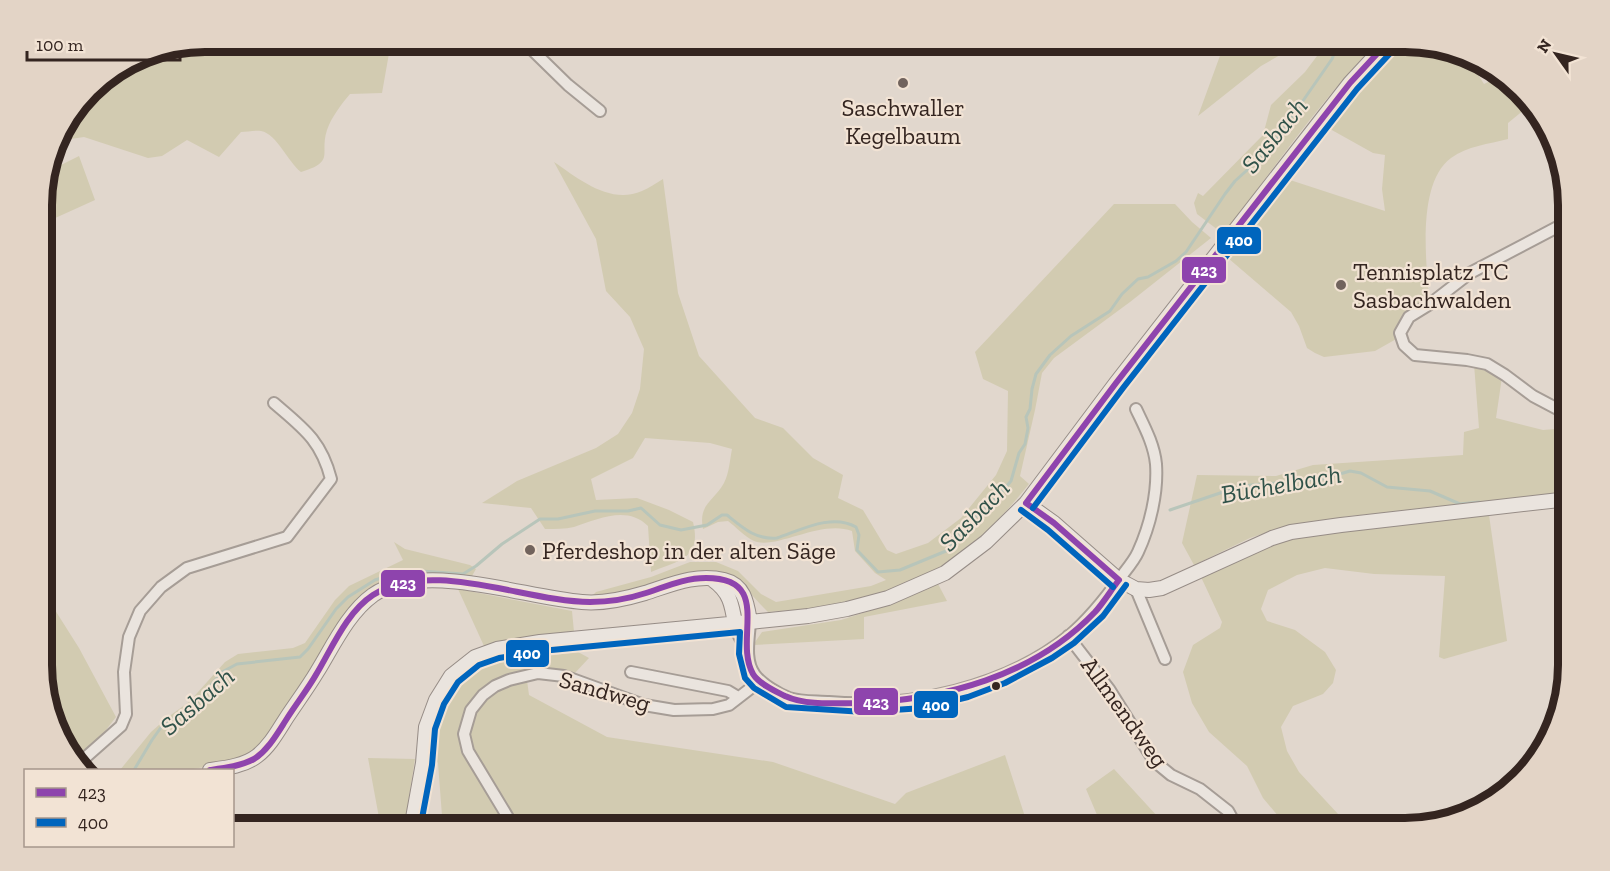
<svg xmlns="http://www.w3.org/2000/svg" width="1610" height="871" viewBox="0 0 1610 871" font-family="'Zilla Slab',serif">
<rect width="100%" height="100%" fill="#e1d7cd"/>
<path fill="#d2cbb1" d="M206,42H391L382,93L350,94C342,103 331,118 327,130C319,155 336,161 301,172C288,162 277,134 261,131C255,130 247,132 241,132L219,157L187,140L162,156L148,158L84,137L64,140L56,144L59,133L98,83L143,54Z
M1225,42H1303L1261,66L1198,116Z
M1308,42H1378C1322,98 1276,165 1228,229L1218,230L1197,214L1194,203L1198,193L1203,196L1263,135L1271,105L1305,72L1326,44Z
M1405,42L1467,57L1484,84L1498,77L1530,105L1508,123V139C1489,144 1467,146 1451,158C1417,183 1426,260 1429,297C1411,309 1398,315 1398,338L1375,351L1324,357L1315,353L1307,348L1299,326L1291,312L1228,258L1290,180L1385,211L1382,189L1385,155L1373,153L1330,129L1371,79Z
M79,156L95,200L42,224V195L49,171Z
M554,162C579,179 610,205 642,191C649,188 656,183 663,179L678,293L699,356L755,418L783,428L813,458L843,475L838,498L863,510L887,550L896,554L928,543L961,518L996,475L1007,451L1008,391L983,379L975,352L1114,204H1175L1192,222L1211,238L1130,302L1054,358L1042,373L1035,410L1020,476L1029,484C955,578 885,605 768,612C755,600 743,582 727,574C701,562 661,584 636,591C621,595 605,596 590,598L596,592L651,577L690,562H716L738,571L761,594L776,602L871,586L886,580L875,573L855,551L852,531C821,519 776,550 754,541C745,537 736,527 728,521L718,522L703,529C698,504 714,501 724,483C729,474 730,459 732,449L710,443L645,438L633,458L591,479L596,500L637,498L669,510L693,522C702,559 679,560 651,572L648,526C627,505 598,519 574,527C565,529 555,529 545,529L531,508L482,503L517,481L596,448L618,434L632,413L640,389L644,349L630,317L606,291L596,239Z
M1474,364L1502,377L1496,418L1543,430L1567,428L1568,497L1349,516L1277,529L1250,538L1194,565L1182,543L1197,475L1276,476L1313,465L1463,455L1464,432L1479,428Z
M1489,515L1507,641L1444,659L1439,657L1445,576L1374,574L1325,568L1297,575L1268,590L1261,609L1267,621L1295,630L1325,652L1336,670L1333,683L1323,694L1293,706L1281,727L1287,751L1299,772L1352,829H1289L1263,798L1247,766L1209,732L1192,703L1183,672L1193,645L1220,628L1222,622L1201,577C1218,569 1236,557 1254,551C1323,526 1416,520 1489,515Z
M394,542L405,549L470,565L476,569L472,576L413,575L369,592L258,751L237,761L188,770H120L151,732L168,717L189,702L225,662L238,654L293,648L305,643L335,600L349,586L403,560Z
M937,582L947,601L864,617V639L753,645L762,632L841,620L888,605Z
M458,589L572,611L574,632L512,639L484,646Z
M43,591L79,648L116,717L102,735L73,759L70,757L43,687Z
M578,652L589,658L574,674L526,673L529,695L607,737L773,762L895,804L906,793L1005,755L1029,829H443L438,763L431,754L443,710L459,686L485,667L500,662Z
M368,758L415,759L404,829H373L380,823Z
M1114,769L1169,829H1103L1086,789Z"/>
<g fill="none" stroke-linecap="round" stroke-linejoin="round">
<path stroke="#b8c5ba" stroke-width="3" d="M1170,510L1229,490L1251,485L1323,479L1350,471L1361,473L1387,487L1430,491L1460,504L1479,502
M134,770L152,740L162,726L196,703L222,672L237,664L300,657L308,649L336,609L348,597L375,580L407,570L463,574L476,566L502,544L540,519H558L595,511H628L641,508L660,525L681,530L707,525L722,515H727C743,528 756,540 777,538C801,530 832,513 856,527L859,535L857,550L878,572L900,570L946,551L972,520L999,495L1011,481L1019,453L1025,444L1028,428L1026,417L1030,409L1032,389L1036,374L1050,355L1071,336L1110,311L1122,294L1138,279L1148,277L1176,261L1186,252L1225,194L1235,181L1265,154L1275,141L1332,59L1339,42"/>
<g stroke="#a69d96" stroke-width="14">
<path id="street" d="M524,42L568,85L600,111
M984,47L989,42
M1567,222L1470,273L1430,304L1409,317L1400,333L1404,345L1415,355L1467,360L1487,364L1505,375L1533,396L1567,414
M1136,589L1165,659
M750,622C749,639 744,661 755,675C762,684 778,694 789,698C800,702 817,701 829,702C909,709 1006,687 1069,636C1089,619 1105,599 1120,578C1126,570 1134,561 1138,552C1150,526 1158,493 1156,464C1154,444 1144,426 1136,409
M735,624L739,636L748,653
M1068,636L1109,689L1154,761L1171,775L1200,789L1228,811L1238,829
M631,672L728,691L738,697
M1562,692L1563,573L1568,561
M78,764L121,726L126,714L124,672L129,637L140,611L161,587L187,568L287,537L331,479C321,440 303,428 274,403
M515,829L468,751L464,734L471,710L483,695L495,686L509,680L538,673L564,676L644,705L674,710L713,709L729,705L760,681"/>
</g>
<g stroke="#968c86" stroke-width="16">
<path id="secondary" d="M1026,503L1054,523L1119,580L1136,589L1149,590L1162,588L1272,538L1291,532L1341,525L1568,499
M713,580C730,592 732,605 735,624
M210,770C225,768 244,766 257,756C270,746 278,731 287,717C297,702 308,687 317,672C333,646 348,613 373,595C424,560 525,598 582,602C603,604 625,599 645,593C670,585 696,573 724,580C745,585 747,604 750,622
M411,829L423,763L426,727L436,700L451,676L475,657L497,649L540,642L750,622L808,616L847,609L888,598L945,573L986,542L1026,503L1116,383L1350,83L1388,42"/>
</g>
<use href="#street" stroke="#eae4de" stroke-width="10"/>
<use href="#secondary" stroke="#eae4de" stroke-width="14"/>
<g stroke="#f2e3d4" stroke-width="10">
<path id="bus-1" d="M1026,503L1116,383L1350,83L1388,42
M1026,503L1054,523L1119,580
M210,770C225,768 241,766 254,759C268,750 277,734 286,720C296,704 308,689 317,673C333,646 347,612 373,595C431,558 526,602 590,602C609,602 628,599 646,593C665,587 684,578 706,578C774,578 733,639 753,674C759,684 775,691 785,696C807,706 835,703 858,703C944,700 1034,676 1095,612C1104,602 1111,590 1119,580"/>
</g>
<g stroke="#f2e3d4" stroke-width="10">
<path id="bus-2" d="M1033,508L1123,388L1357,89L1395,48
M1021,510L1048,530L1113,587
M420,829L432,765L435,729L444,704L458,682L479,665L499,658L541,651L740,632L739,654L745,678L754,688L786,707L864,712L923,708L968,697L1005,683L1052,658L1074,643L1103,616L1126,585"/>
</g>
<use href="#bus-1" stroke="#8e44ad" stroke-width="6"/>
<use href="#bus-2" stroke="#0065bd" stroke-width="6"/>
</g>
<g fill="#71635d" stroke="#f2e3d4" stroke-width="2">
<circle cx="903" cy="83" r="6"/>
<circle cx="1341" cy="285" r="6"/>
<circle cx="530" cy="550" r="6"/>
</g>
<circle fill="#342520" stroke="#f2e3d4" stroke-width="2" cx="996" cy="686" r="5"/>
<g text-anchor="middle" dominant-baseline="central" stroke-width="4.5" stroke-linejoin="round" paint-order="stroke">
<g font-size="24" fill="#342520" stroke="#f2e3d4" text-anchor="start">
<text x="903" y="107" text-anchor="middle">Saschwaller<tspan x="903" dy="28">Kegelbaum</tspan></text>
<text x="1353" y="271">Tennisplatz TC<tspan x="1353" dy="28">Sasbachwalden</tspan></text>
<text x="542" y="550">Pferdeshop in der alten Säge</text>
</g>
<g font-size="24" fill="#342520" stroke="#f2e3d4">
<text transform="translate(605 691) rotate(16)">Sandweg</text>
<text transform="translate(1125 712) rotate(54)">Allmendweg</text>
</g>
<g font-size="26" font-style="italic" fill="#305249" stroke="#f2e3d4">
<text transform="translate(1274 135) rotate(-51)">Sasbach</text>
<text transform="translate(1281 484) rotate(-10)">Büchelbach</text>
<text transform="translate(974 515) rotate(-46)">Sasbach</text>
<text transform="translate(197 701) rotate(-41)">Sasbach</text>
</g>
</g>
<path d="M0 0H1610V871H0ZM205 52H1405A153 153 0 0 1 1558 205V665A153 153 0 0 1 1405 818H205A153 153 0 0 1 52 665V205A153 153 0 0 1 205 52Z" fill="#e3d4c6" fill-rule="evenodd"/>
<path fill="none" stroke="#342520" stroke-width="8" d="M205 52H1405A153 153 0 0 1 1558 205V665A153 153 0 0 1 1405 818H205A153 153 0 0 1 52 665V205A153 153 0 0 1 205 52Z"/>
<g stroke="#f2e3d4" stroke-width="2">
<rect x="1216" y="226" width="46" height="29" rx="6" fill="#0065bd"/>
<rect x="1181" y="256" width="46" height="28" rx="6" fill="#8e44ad"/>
<rect x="380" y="569" width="46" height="29" rx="6" fill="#8e44ad"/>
<rect x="505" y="639" width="45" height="29" rx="6" fill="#0065bd"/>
<rect x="853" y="687" width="46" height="29" rx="6" fill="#8e44ad"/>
<rect x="913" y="690" width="46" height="29" rx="6" fill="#0065bd"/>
</g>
<g font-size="16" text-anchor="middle" font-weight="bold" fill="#fff">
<text x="1239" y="246">400</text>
<text x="1204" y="276">423</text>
<text x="403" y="589">423</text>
<text x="527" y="659">400</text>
<text x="876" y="708">423</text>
<text x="936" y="711">400</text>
</g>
<rect x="24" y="769" width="210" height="78" fill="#f2e3d4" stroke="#a6978c" stroke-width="1.5"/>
<rect x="36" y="788" width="30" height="9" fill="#8e44ad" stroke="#a6978c" stroke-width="1.5"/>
<text x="78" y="799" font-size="18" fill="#342520">423</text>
<rect x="36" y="818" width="30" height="9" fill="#0065bd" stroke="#a6978c" stroke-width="1.5"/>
<text x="78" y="829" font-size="18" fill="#342520">400</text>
<g transform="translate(1556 54) rotate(304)" stroke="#f2e3d4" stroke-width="4.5" paint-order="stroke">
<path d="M0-4.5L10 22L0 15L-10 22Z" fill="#342520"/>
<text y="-9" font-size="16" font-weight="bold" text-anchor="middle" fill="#342520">N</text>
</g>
<path d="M27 51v9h153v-9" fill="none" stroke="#342520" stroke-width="3"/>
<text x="36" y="51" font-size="18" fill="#342520" stroke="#f2e3d4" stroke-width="4.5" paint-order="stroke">100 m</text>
</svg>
